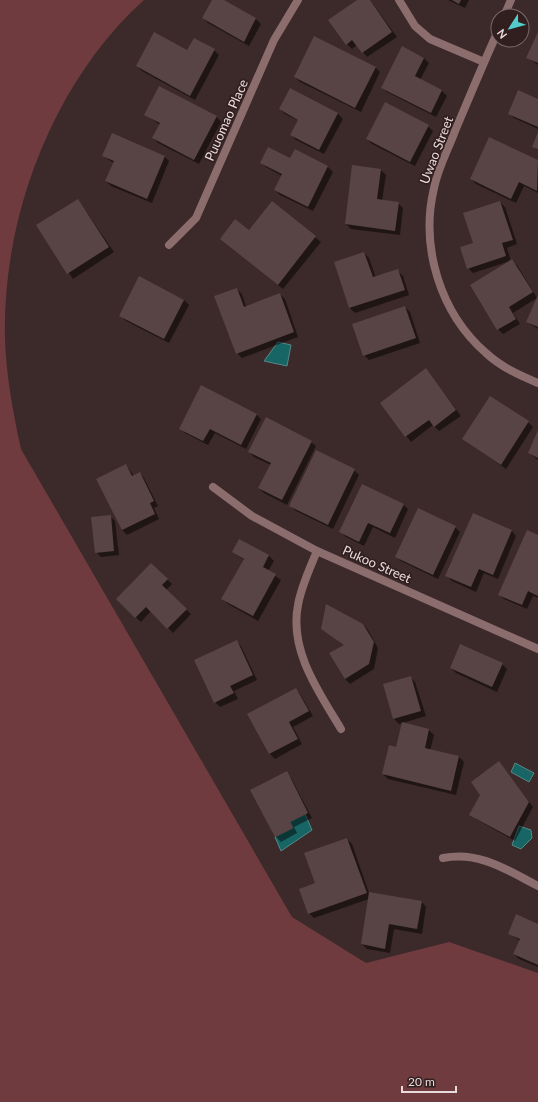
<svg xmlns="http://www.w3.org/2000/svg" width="538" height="1102" viewBox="0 0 538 1102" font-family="Lato,sans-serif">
<rect width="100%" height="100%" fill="#3c2929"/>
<path fill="#6f3b3e" d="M0,0H144C53,82 2,217 5,338C6,375 13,412 21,449L292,917L366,963L449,942L538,973V1102H0Z"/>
<path fill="#176564" stroke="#568888" d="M278,342L291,345L287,366L264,361Z
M515,763L534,773L529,782L511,772Z
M305,814L312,830L281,851L275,837L293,828L290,822Z
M519,826L531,830L532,838L521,849L512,845Z"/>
<path fill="#0007" d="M213,0H222L256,19L261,24L249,46L208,23L203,18Z
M359,0H370L397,37L367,57L357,45L352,49L347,44Z
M448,0H469L465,8Z
M538,36V65L528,58Z
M402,47L424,58L429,63L420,80L442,91L447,96L436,117L387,92L382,88Z
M214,50L219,55L195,100L142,71L137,66L187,52Z
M375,67L380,72L361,112L300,82L295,77Z
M160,87L217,117L221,122L199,164L158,143L153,138L160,125L145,114Z
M290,89L338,114L343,119L324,154L296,140L291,135L299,121L285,114L280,109Z
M538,100V129L514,118L509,113Z
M428,126L433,131L415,166L372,144L367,139Z
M489,138L538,161V193L524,186L516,203L476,184L471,179Z
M295,150L328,167L333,172L313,211L280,195L275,190L282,176L266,167L261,162L290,160Z
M103,156H164L169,161L152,203L111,186L106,181L114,163Z
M381,170L386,175L382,201L398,203L403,208L400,235L351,229L346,224Z
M78,200L114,252L73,279L37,226Z
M500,202L505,207L517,244L507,248L511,261L517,265L537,298L513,313L520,324L503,334L498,329L471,285L507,262L473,273L468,268L474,244Z
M272,203L321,242L283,289L221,239L249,232Z
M364,253L369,258L376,278L398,271L403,276L409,295L355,313L350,308L335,263Z
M237,289L242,294L246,307L280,294L285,299L298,337L242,358L237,353Z
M538,298V329L527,322Z
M184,300L189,305L169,343L126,321L121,316Z
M405,307L410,312L420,343L369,360L364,355Z
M426,370L461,416L439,431L433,425L411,442L381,403Z
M256,414L261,419L246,449L215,433L208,445L185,433L180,428Z
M528,422L533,427L506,469L463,439Z
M538,433V460L529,453Z
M311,442L316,446L287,505L264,493L259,488L271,465L254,457L249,452Z
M126,465L134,476L140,473L144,478L158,506L154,508L159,519L127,535L122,530Z
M354,470L359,475L333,529L296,511L291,506Z
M403,504L408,509L395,538L373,527L364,546L346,537L341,532Z
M473,514L512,531L516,536L498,579L484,573L476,592L452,581L447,576Z
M110,516L115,521L119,555L101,557L96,552Z
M455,527L460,532L438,579L401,561L396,556Z
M538,536V598L533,596L527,609L504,599L499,594Z
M240,540L269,556L274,561L268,571L281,580L258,621L228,604L223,599L244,560L233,552Z
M151,564L172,584L166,590L191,614L173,633L151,611L141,622L117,599Z
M363,624L368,630L378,648L374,669L350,684L345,679V645Z
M236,641L241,646L257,680L234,691L238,699L220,707L215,702Z
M502,664L507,669L497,692L456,673L451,668Z
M410,677L415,682L426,716L399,724L394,719Z
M295,689L300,694L313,716L293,727L302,744L275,759L270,754L248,715Z
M429,730L434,735L430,751L459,757L464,762L456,795L388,779L383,774L397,748Z
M503,767L533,807L515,841L476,819L471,814Z
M286,773L291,778L312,818L294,827L297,833L281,842L276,837L252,790Z
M347,839L352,844L369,893L422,902L426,907L422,934L394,929L390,953L367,949L362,944L369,899L314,918L309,913L316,884Z
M538,925V967L519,959L514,954L520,941L509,933Z"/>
<path fill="#594445" d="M212,0H224L256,18L244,42L202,18Z
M357,0H370L392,32L362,53L352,40L346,45L328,20Z
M452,0H461L459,4Z
M154,32L187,50L194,38L215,49L190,96L136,66Z
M538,32V63L526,58Z
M314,36L376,67L355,108L294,77Z
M402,46L424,58L415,76L442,90L431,113L381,88Z
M159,86L217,116L194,160L152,138L160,123L144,115Z
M290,88L338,113L319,150L290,135L298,120L279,109Z
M518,90L538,99V127L508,114Z
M385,102L429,125L410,162L366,139Z
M538,132V149L532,147Z
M112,133L165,156L147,199L105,181L114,161L102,156Z
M489,137L538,160L537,191L519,182L511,199L470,179Z
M268,147L290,158L295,149L328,166L308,207L274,190L282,174L260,163Z
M352,165L381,169L377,199L399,202L395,231L345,224Z
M78,199L109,247L67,274L36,225Z
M272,201L316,236L278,285L220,239L235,219L249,230Z
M500,201L513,240L502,243L506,256L467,269L460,247L473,243L463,213Z
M364,252L373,277L398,269L405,290L349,308L334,262Z
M512,259L533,292L509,307L516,319L497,330L470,285Z
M139,276L184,300L164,339L119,316Z
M237,288L244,307L280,293L294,332L236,354L214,296Z
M538,295V327L526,322Z
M405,306L416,338L363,356L352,324Z
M426,368L456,410L434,427L429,420L405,437L380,403Z
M201,385L257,414L241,445L210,429L203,441L179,429Z
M490,396L529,421L501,465L462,439Z
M266,417L312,441L282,500L258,488L271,463L248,452Z
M538,430V458L528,453Z
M316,450L355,469L328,525L289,506Z
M126,464L132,476L140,472L154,501L150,503L155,514L122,530L96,479Z
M362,484L404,504L390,533L368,523L359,542L339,532Z
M418,508L456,526L433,575L395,557Z
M473,513L512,530L493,575L479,569L471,587L445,576Z
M111,515L114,551L95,553L91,517Z
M527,530L538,535V596L528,591L522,605L498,595Z
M239,539L269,555L263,567L276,574L253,616L221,599L244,559L232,552Z
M151,563L168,579L162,585L187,609L167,629L146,607L135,618L116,599Z
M326,604L363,624L374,642L369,664L345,679L329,653L344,645L321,629Z
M237,640L253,675L230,686L234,693L214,703L194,660Z
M460,644L503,663L492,687L450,668Z
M411,676L421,711L393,719L383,684Z
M296,688L309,711L289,722L298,739L269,754L247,714Z
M402,722L429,729L425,748L459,756L451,791L382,774L389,745L396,747Z
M499,761L529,802L510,837L469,815L480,795L471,782Z
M287,771L308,813L290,822L293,828L275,837L250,790Z
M347,838L367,893L308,914L299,889L315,883L304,853Z
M369,892L422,901L417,929L389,924L385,949L361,944Z
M516,914L538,924V965L513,954L520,939L508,934Z"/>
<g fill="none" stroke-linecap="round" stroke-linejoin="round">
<path stroke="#8c6d6e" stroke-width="8" d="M399,0L415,26L430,39L484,62
M504,16L511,0
M498,31C483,64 469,98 455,131C448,150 438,168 434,188C420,247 440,313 486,353C501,367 519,375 538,383
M169,245L196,218L274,40L298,0
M213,487L252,516L317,551L538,649
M317,551C310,568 301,587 298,605C289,651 319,692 341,729
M443,858C480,851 507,870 538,886"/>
</g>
<g text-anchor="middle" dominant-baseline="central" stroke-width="3.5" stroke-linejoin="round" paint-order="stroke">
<g font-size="13" fill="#e8dbdb" stroke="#311f1f">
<text transform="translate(226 120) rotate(-66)">Puuomao Place</text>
<text transform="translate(436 150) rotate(-69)">Uwao Street</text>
<text transform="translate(377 564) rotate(24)">Pukoo Street</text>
</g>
</g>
<g transform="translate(510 28) rotate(234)"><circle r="19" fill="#311f1f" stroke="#7a6a6a"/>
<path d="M0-3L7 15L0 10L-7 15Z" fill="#52cdcc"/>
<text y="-6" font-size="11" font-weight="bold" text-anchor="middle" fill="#e8dbdb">N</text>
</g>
<path d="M402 1086v6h54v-6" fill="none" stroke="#e8dbdb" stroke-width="2"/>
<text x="408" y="1086" font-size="12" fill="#e8dbdb" stroke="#311f1f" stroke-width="3" paint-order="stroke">20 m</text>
</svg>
